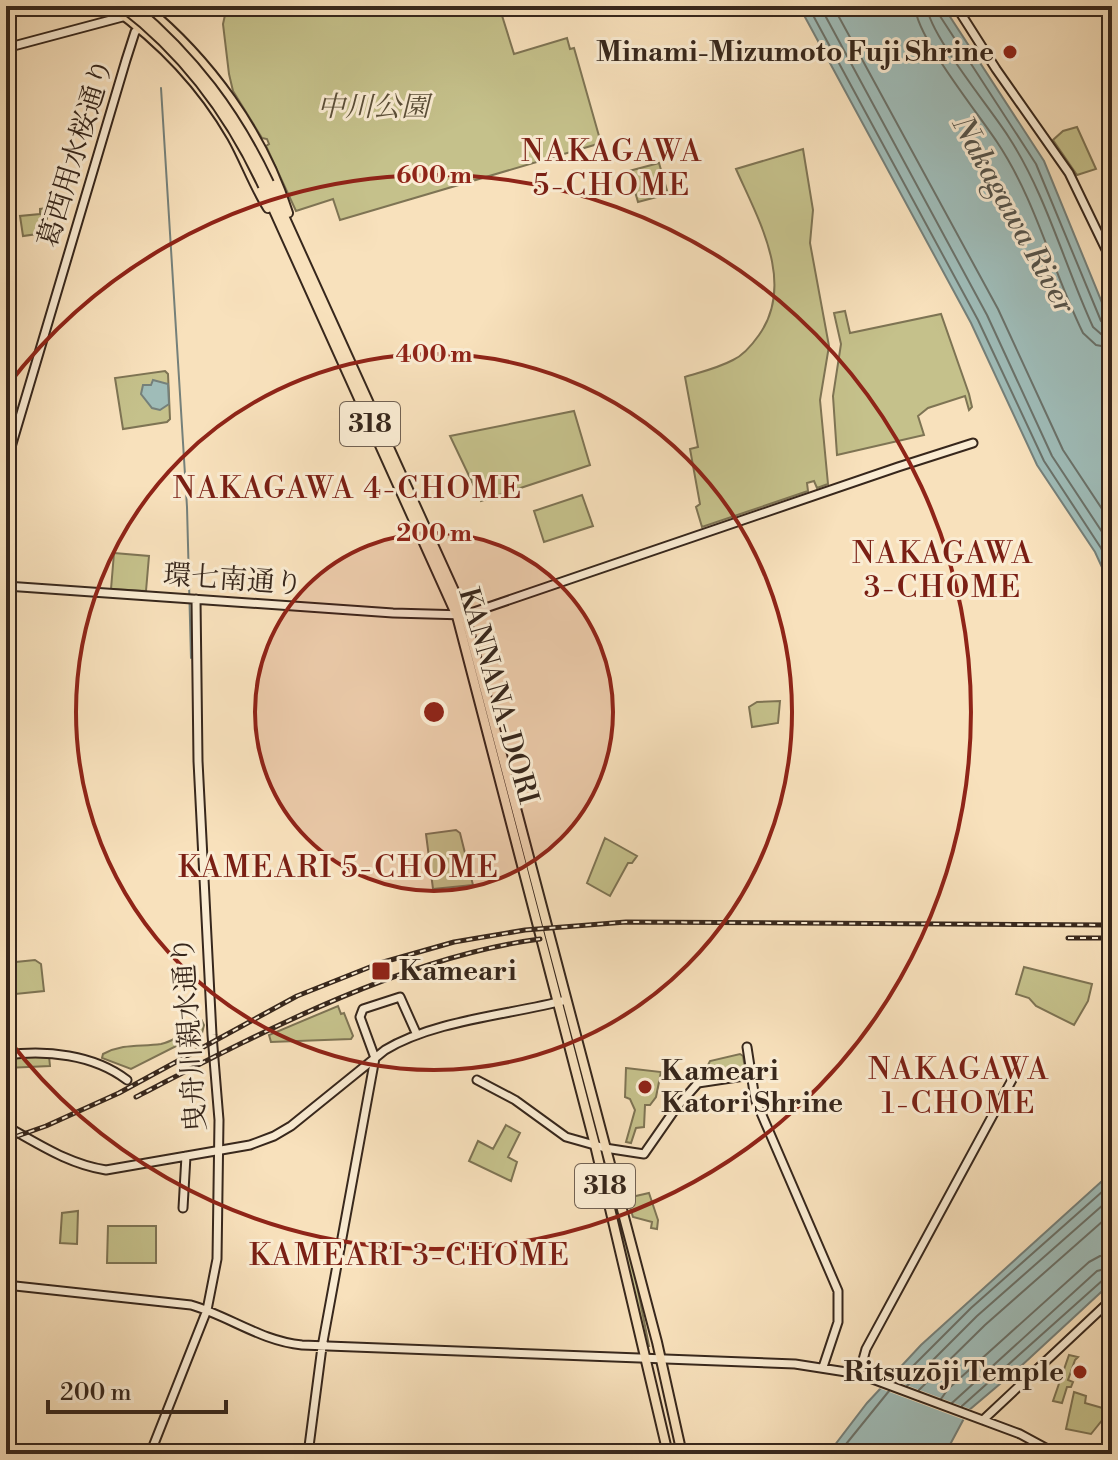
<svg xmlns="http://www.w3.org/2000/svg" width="1118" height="1460" viewBox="0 0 1118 1460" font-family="'Libre Bodoni','Noto Serif JP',serif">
<rect width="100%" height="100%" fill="#f8e1bc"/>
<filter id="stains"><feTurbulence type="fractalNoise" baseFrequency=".0025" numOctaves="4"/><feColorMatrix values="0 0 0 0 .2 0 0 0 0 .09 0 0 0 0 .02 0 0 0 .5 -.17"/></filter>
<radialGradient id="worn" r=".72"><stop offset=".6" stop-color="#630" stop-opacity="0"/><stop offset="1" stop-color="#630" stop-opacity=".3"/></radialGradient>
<path fill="#c5c18b" stroke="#7e7454" stroke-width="2" d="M227,6H499L514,54L567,38L570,49L574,48L601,143L340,220L333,199L296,211L266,146L269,144L267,139L262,138L233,91L229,74L223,24Z
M1077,127L1096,169L1077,175L1053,140L1063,131Z
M803,149L813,210L810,243L829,346L820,400L828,484L817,488L814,481L807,483L808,491L702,527L696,507L700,504L690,449L698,447L685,377C701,372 718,368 733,360C744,355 752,345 759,335C796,283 758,219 736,169Z
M659,163L668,194L638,202L629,171Z
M49,208L44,233L23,236L20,216L40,214V209Z
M845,311L850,333L941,314L969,394L972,407L969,410L965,396L928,408L918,416L924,435L837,455L833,396L841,344L834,313Z
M165,371L168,374L170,419L167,422L123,429L115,378Z
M574,411L590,465L481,501L450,436Z
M582,495L593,526L544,542L534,511Z
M114,553L149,556L146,591L111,589Z
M780,701L778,723L752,727L749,707L757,702Z
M456,830L460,833L473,885L433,889L426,834Z
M605,838L637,856L632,863H628L610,896L587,883Z
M35,960L41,964L44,991L6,995V963Z
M1024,967L1092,984L1088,1001L1074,1025L1036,1006L1029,998L1016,994Z
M338,1006L341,1014L344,1013L353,1036L351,1039L271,1042L269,1035Z
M202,1021L204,1025L202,1033L131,1069L102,1058L103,1054C124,1043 140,1047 161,1044C175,1041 183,1032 198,1029Z
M740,1054L743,1056L745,1068L742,1070L705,1076L704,1073L710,1061Z
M49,1056L50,1066L6,1068V1058Z
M626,1068L661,1072L656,1097L650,1105H645L644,1127L636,1128L631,1143L626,1142L635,1110L630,1099L625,1097Z
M506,1125L520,1133L508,1157L517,1162L511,1181L469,1161L478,1141L493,1149Z
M605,1165L633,1265L649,1346H645Z
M649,1193L658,1220L657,1229L651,1228L652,1222L633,1217L627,1198Z
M78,1211L77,1244L60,1243L62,1213Z
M108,1226H156V1263H107Z
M1069,1355L1078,1357L1075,1360L1068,1380L1073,1382L1071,1387H1067L1062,1403L1053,1401Z
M1074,1392L1086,1396L1085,1403L1106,1409L1103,1419L1091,1434L1066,1429Z"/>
<path fill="#9fbcb8" stroke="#75807a" stroke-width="2" d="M799,6H943L1044,161L1112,327V589L1095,552L1037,465L971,323Z
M153,380L168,384L169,404L160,410L152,408L141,394L143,385H151Z
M1112,1172V1282L1020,1367L968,1411L945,1454H828L867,1403L921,1345Z"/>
<path fill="#f8e1bc" d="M885,1377L975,1411L967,1421L876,1387Z"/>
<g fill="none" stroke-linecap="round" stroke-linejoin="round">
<path stroke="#6b726a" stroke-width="2" d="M808,6L978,320L1044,461L1101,548L1112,570
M820,6L987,315L1052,456L1112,547
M833,6L998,309L1063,450L1112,524
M915,6C916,37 978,113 997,142C1036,200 1052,270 1083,333L1096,345L1112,348
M927,6C928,33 991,109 1008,136C1046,194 1064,264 1093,327L1101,334L1112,336
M937,6L938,13L1036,164L1101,321L1106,325L1112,326
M897,1382L971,1308L1112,1183
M907,1386L977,1316L1112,1197
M919,1390L985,1325L1112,1213
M941,1399L948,1389L1089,1262L1100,1256L1112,1255
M952,1403L1097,1271L1112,1267
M962,1406L1104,1279L1112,1277
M838,1454L889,1391"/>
<path stroke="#75807a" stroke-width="2" d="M161,88L187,507L191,658"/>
<g stroke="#37271c" stroke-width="11">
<path id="secondary" d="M956,6L996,69L1069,173L1112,262
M6,48L126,16
M6,464L126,60L135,32L143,24
M6,586L393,613L465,615L898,467L973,443
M747,1047L755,1099L838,1291V1322L823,1367
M6,1055C46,1050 93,1054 127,1080
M375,1058L360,1017L363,1009L400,997L417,1035
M477,1080L515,1100L566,1137L605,1148L644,1154L676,1108L698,1083L751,1075
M6,1126C39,1144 68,1164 106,1170L250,1145L274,1136L291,1126L385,1050C434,1020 510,1015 566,1000
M183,1208L186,1156
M6,1285L191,1305C229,1316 261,1341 302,1345L795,1364L859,1374L1020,1434L1057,1454
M859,1374L866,1349L1014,1076
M983,1420L1112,1299
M150,1454L207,1310L217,1259L219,1120L212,1035L198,761L196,599
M308,1454L322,1347L375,1058"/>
</g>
<g stroke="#37271c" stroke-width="12">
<path id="primary" d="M111,6C160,41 202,85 232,137C245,160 254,186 268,208
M144,6C209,59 263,133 288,213
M146,11L166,6
M269,183L465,615L657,1342L682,1454
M263,186L457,616L595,1145L668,1454"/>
</g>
<use href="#secondary" stroke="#faecd3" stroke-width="7"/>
<use href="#primary" stroke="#f8e1bc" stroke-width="8"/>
<g stroke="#37271c" stroke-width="5">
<path id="rail" d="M1068,938H1112
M136,1097C258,1034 403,957 540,939
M6,1140L46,1126L119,1093L297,996L380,963L454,942L525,930L626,922L1112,925"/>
</g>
<use href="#rail" stroke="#faecd3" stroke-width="2" stroke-dasharray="6" stroke-linecap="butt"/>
<g stroke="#37271c" stroke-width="12" stroke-linecap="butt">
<path id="primary-bridge" d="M122,6C185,54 230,115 263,186
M133,6C193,56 236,113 269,183"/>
</g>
<use href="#primary-bridge" stroke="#f8e1bc" stroke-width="8"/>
</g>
<circle cx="434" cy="712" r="179" fill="#8f2418" fill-opacity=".12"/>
<g fill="none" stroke="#8f2418" stroke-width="4">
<circle cx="434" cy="712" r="179"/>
<circle cx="434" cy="712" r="358"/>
<path d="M8 385A537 537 0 1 1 8 1039"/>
</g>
<g fill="#8f2418" stroke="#faecd3" stroke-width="3">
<circle cx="1010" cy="52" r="8"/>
<rect x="371" y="961" width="20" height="20" rx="4"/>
<circle cx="645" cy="1087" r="8"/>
<circle cx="1080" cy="1372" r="8"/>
</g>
<g text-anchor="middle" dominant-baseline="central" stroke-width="6" stroke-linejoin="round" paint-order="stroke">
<g fill="#faecd3" stroke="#726253" stroke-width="2">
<rect x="340" y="402" width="60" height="44" rx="6"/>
<rect x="575" y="1164" width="60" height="44" rx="6"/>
</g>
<g font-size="26" font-weight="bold" fill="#37271c">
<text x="370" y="424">318</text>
<text x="605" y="1186">318</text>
</g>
<g font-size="28" font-weight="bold" fill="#37271c" stroke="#faecd3" text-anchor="end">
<text x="994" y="52">Minami-Mizumoto Fuji Shrine</text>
<text x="399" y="971" text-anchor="start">Kameari</text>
<text x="661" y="1071" text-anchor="start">Kameari<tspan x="661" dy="32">Katori Shrine</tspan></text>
<text x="1064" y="1372">Ritsuzōji Temple</text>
</g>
<g font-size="28" font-style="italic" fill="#5a4e38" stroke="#faecd3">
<text x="373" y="107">中川公園</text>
</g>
<g font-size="28" fill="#37271c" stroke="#faecd3">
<text transform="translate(76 153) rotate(-73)">葛西用水桜通り</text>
<text transform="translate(233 580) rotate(4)">環七南通り</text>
<text transform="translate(498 696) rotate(74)">KANNANA-DORI</text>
<text transform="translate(190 1034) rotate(-94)">曳舟川親水通り</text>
</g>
<g font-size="30" letter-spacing="2" fill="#7a1f14" stroke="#faecd3">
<text x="612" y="152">NAKAGAWA<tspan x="612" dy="34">5-CHOME</tspan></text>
<text x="348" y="489">NAKAGAWA 4-CHOME</text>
<text x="943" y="554">NAKAGAWA<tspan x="943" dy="34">3-CHOME</tspan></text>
<text x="339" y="868">KAMEARI 5-CHOME</text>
<text x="959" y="1070">NAKAGAWA<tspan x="959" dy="34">1-CHOME</tspan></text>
<text x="410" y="1256">KAMEARI 3-CHOME</text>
</g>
<g font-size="30" font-style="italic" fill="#56544b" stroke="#faecd3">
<text transform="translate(1013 215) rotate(61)">Nakagawa River</text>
</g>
</g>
<circle cx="434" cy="712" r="12" fill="#8f2418" stroke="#faecd3" stroke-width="4"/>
<g font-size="24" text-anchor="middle" font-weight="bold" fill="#8f2418" stroke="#faecd3" stroke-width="6" stroke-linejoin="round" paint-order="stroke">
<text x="434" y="183">600 m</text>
<text x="434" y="362">400 m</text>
<text x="434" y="541">200 m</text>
</g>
<rect width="1118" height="1460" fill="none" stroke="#f8e1bc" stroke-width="32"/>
<rect x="8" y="8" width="1102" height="1444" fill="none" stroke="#37271c" stroke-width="4"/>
<rect x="16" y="16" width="1086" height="1428" fill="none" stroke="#37271c" stroke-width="2"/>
<path d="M48 1400v12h178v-12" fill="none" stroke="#37271c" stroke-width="4"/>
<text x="60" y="1400" font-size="24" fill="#37271c" stroke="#faecd3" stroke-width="6" paint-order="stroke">200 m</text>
<rect width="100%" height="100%" filter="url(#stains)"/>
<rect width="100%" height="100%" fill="url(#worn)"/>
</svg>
